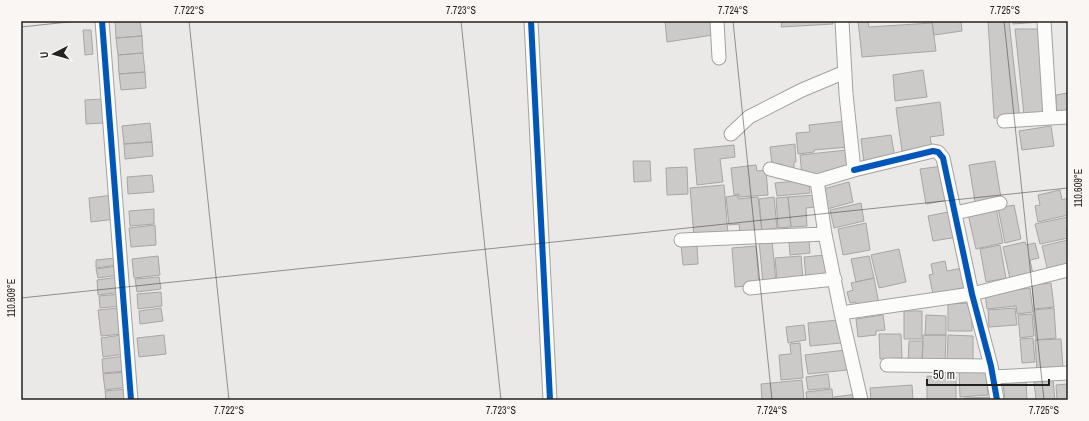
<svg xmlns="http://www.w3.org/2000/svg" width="1089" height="421" viewBox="0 0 1089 421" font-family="'Archivo Narrow',sans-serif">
<rect width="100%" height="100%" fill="#eae9e7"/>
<path fill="#cbcac9" stroke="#a7a6a6" d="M115,21H140L142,36L116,38Z
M665,21H711L713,35L667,42Z
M782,21H832L833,24L781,27Z
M858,21H868L869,27L932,23L936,51L862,57Z
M932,21H961L962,31L934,35Z
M988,21H1009L1020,120L994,118Z
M1013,21H1040V22L1013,24Z
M1015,29H1039L1044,114L1024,115Z
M83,30H91L93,54L85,55Z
M142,36L143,53L118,55L116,38Z
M143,53L145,72L119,74L118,55Z
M923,70L927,97L895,101L893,75Z
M145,72L146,88L121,90L119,74Z
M1068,93V113L1056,112V95Z
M102,99L103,123L86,124L85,100Z
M940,102L944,135L930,137L932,147L902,151L896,108Z
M846,121L849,147L814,150V152L798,154L796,133L810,132L809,125Z
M150,123L152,142L124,144L122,126Z
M1051,126L1054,146L1022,150L1019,131Z
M891,135L895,158L864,163L861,139Z
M152,142L153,156L125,159L124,144Z
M795,144L796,162H794V170L782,171L781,164H772L770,147Z
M734,145L735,157L720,159L723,182L697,185L694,149Z
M847,150L849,171L802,176L800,155Z
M633,161H650L651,181L634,182Z
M995,161L1001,198L975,202L969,165Z
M756,165L757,171L766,170L768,195L739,197V194L734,195L731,168Z
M943,166L948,200L926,204L920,169Z
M687,167L688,194L667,195L666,168Z
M152,175L154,192L128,194L127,177Z
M809,180L810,193L777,196L775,183Z
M849,182L853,202L827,209L823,189Z
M724,185L728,234L694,237L690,188Z
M1060,190L1062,200L1068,198V215L1038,222L1035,206L1040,205L1038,195Z
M113,195L116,219L91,222L89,198Z
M738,195V199L758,197L762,233L740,235L739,224L729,225L726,197Z
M814,195L815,207L806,208L807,226L791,227L788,197Z
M774,197L777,228L762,230L759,199Z
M788,197L791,227L778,228L776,198Z
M861,203L864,221L834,228L830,210Z
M1014,205L1021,239L1005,243L998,208Z
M996,208L1003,243L976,249L968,214Z
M154,209V224L130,226L129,211Z
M953,211L958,237L933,241L928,216Z
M1068,217V229H1066L1068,238L1040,244L1035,224Z
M866,223L870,250L843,255L838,229Z
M155,225L156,245L131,247L129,228Z
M772,240L776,282L763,283L759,241Z
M809,240L810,253L790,255L789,242Z
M1068,240V267L1048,272L1042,246Z
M1025,242L1026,245L1035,243L1039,258L1030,260L1033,274L1010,279L1003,247Z
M697,244L698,264L683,265L681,245Z
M1000,245L1006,278L986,282L980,249Z
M756,246L759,285L735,287L732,248Z
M899,249L906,282L879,288L871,255Z
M825,255L827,275L806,278L804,257Z
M158,256L160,275L134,278L132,259Z
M801,256L803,279L777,281L775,258Z
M869,256L874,278L856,282L851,259Z
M116,258L117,265L96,268V260Z
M945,261L947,271L962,268L967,287L933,294L929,275L933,274L931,264Z
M118,266L119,275L98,278L96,269Z
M119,277L121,292L98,295L97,280Z
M159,277L161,289L137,292L135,279Z
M874,278L879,304L857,309L856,302L850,303L847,292L853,290L851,283Z
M1051,283L1054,307L1034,309L1032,285Z
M1030,288L1033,312L1017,314L1016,306L987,309L985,294Z
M161,292L162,306L138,309L137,294Z
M121,294L122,306L100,308L99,296Z
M972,303V331H948V304Z
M120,308L123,334L101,336L98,310Z
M161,308L163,321L140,324L139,311Z
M1015,308L1017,325L989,327L988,310Z
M1054,308L1056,338L1036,340L1033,310Z
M904,311H922V339H904Z
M1032,314L1034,336L1020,338L1018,315Z
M883,315L885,330L876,331V335L858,337L856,319Z
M926,315L946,316V335H925Z
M838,320L841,343L810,346L808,323Z
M804,325L806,340L788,343L786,327Z
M879,334H901L902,358L880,359Z
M122,335L125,354L103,357L101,338Z
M164,335L166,354L139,357L137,338Z
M923,335H946L945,363L922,362Z
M948,335L973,336V364L947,363Z
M1033,338L1035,362L1022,363L1020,339Z
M1061,339L1063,369L1037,371L1035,340Z
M909,341H923L922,362H908Z
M800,343L803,378L781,380L779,355L791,354L790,344Z
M845,350L847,370L808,374L805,355Z
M125,356L126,371L103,373L102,359Z
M986,370L988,395L960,397L959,371Z
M939,371H953L954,377H956V400H927V376L939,377Z
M126,372L128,387L105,390L103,374Z
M828,374L830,388L808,390L806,377Z
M802,380L804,400H762L761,384Z
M1053,380L1055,400H1036L1034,382Z
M1026,381L1027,400H1005L1003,383Z
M1068,384V400H1057L1056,385Z
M912,385L913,400H871L870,388Z
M127,389L128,400H106L105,391Z
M832,389L833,400H807L806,392Z
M857,394L858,400H834V397Z
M993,397V400H964V398Z"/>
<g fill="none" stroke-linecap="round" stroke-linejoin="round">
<g stroke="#a3a2a1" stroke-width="15">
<path id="street" d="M102,21L131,400
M531,21L550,400
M717,21L719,58
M1050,118L1068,117
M1004,121L1050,118L1044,21
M731,134L749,117L802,90L845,72
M770,169L817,181
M854,170L933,151L938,152L943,158L972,294L991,366L997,400
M955,213L1000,203
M681,240L825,234
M750,288L835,279
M841,313L825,234L817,181L854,170L846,94L842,21
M887,365L991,366
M993,377L1068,373
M861,400L841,313L972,294L1068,270"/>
</g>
<use href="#street" stroke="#fcfcfb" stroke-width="13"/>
<g stroke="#f9f6f3" stroke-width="8">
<path id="cycleway" d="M102,21L131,400
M531,21L550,400
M854,170L933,151L938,152L943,158L972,294L991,366L997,400"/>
</g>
<use href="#cycleway" stroke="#0057b8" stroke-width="6"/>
</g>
<path fill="none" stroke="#232221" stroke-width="1" stroke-opacity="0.45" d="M189,21L229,400M461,21L501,400M733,21L772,400M1004,21L1044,400M21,27L78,21M21,298L1068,188"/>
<rect width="1089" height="421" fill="none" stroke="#f9f6f3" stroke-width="44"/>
<g transform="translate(54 54) rotate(264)" stroke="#f9f6f3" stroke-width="3" paint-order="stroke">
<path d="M0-3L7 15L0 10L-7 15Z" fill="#232221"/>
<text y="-6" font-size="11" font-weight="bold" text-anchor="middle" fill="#232221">U</text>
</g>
<path d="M927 379v6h122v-6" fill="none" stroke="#232221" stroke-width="2"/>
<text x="933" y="379" font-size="12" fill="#232221" stroke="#f9f6f3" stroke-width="3" paint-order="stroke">50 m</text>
<rect x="22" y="22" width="1045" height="377" fill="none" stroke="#232221" stroke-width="1.5"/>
<g font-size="10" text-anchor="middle" fill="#232221">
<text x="189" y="14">7.722°S</text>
<text x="461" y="14">7.723°S</text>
<text x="733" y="14">7.724°S</text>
<text x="1005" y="14">7.725°S</text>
<text transform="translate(1078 188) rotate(-90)" y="4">110.609°E</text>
<text transform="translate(11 298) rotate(-90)" y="4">110.609°E</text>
<text x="229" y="414">7.722°S</text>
<text x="501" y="414">7.723°S</text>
<text x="772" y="414">7.724°S</text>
<text x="1044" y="414">7.725°S</text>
</g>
</svg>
